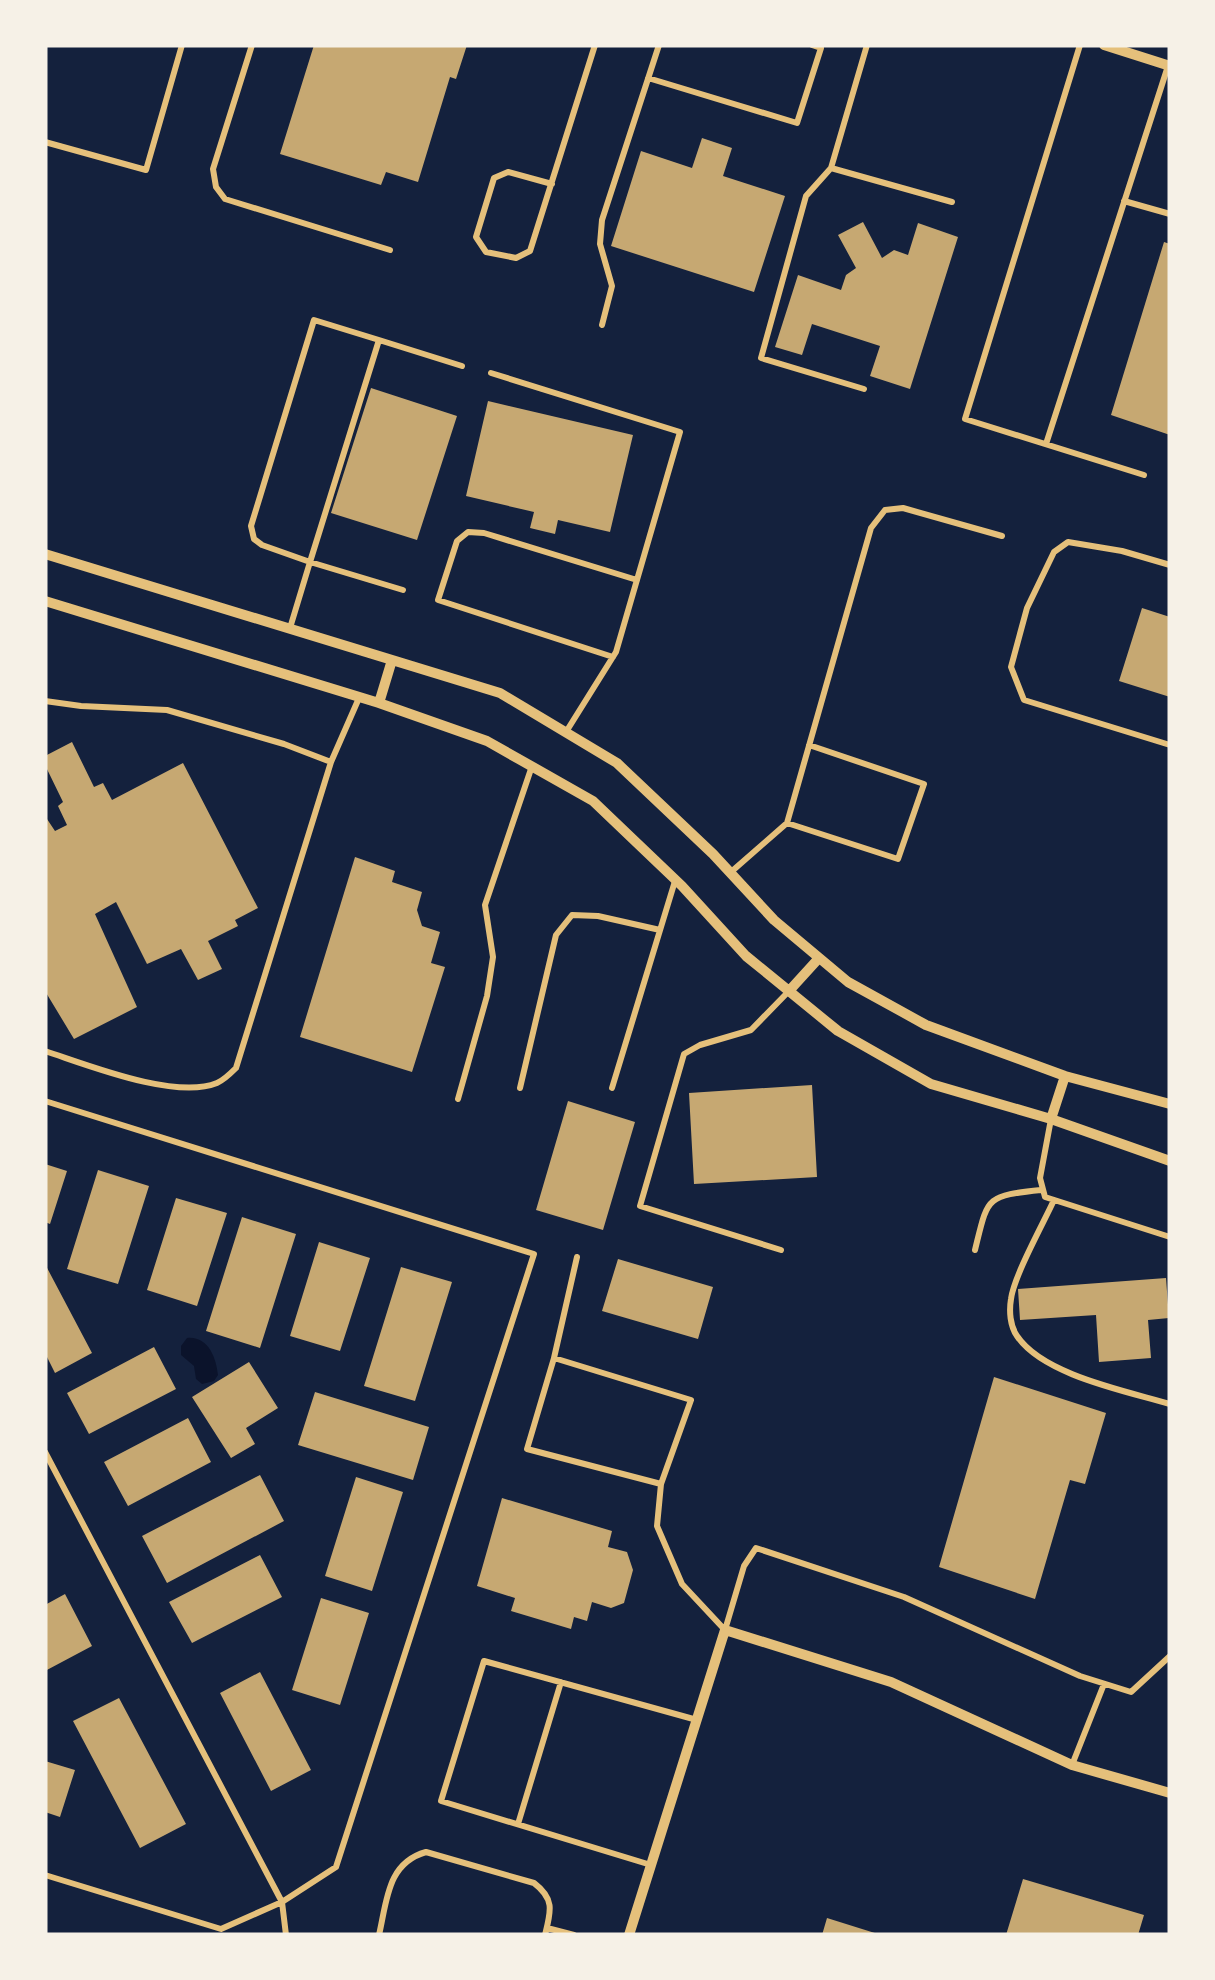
<svg xmlns="http://www.w3.org/2000/svg" width="1215" height="1980" viewBox="0 0 1215 1980" font-family="'Asap Condensed',sans-serif">
<rect width="100%" height="100%" fill="#14213d"/>
<path fill="#0b132b" d="M187,1338C208,1336 216,1357 218,1375L214,1381L202,1384L196,1379L194,1366L181,1355V1346Z"/>
<path fill="#c6a872" d="M314,45H467L456,79L450,77L418,182L386,172L381,185L280,154Z
M702,138L732,148L723,176L785,196L754,292L611,246L641,151L692,168Z
M863,222L882,258L894,250L908,255L918,223L958,237L910,389L870,376L880,346L812,324L802,355L775,347L798,275L841,290L846,275L856,268L838,235Z
M1164,242L1170,244V435L1111,415Z
M371,388L457,416L417,540L331,513Z
M488,401L633,435L610,532L558,520L555,534L530,528L534,512L466,496Z
M1142,608L1170,617V697L1119,681Z
M72,742L94,787L103,783L112,800L183,763L258,908L235,920L238,926L208,941L222,969L198,980L181,949L147,964L116,902L95,914L137,1007L74,1039L45,991V816L55,831L67,825L58,806L63,802L45,765V756Z
M355,857L395,871L392,882L422,892L417,910L422,926L440,932L431,963L445,967L412,1072L300,1037Z
M812,1085L817,1177L694,1184L689,1093Z
M568,1101L635,1122L603,1230L536,1210Z
M45,1164L67,1171L50,1224L45,1222Z
M98,1170L149,1186L118,1284L67,1269Z
M176,1198L227,1213L197,1306L147,1290Z
M242,1217L296,1234L260,1348L206,1331Z
M319,1242L370,1258L340,1351L290,1336Z
M618,1259L713,1287L698,1339L602,1311Z
M45,1264L92,1353L55,1373L45,1353Z
M401,1267L452,1282L415,1401L364,1386Z
M1166,1278L1169,1318L1148,1320L1151,1358L1099,1362L1096,1315L1020,1320L1018,1289Z
M154,1347L176,1389L89,1434L67,1393Z
M249,1362L278,1408L246,1428L255,1444L231,1458L192,1397Z
M994,1377L1106,1413L1085,1484L1070,1480L1035,1599L939,1567Z
M315,1392L429,1427L413,1480L298,1445Z
M188,1418L211,1462L128,1506L104,1462Z
M260,1475L284,1521L167,1583L142,1536Z
M356,1477L403,1492L372,1591L325,1576Z
M502,1498L612,1531L608,1547L627,1552L633,1570L624,1603L611,1608L592,1602L587,1621L574,1617L571,1629L511,1611L515,1598L477,1586Z
M260,1555L282,1597L192,1643L169,1602Z
M65,1594L92,1646L45,1671V1605Z
M321,1598L369,1613L340,1705L292,1690Z
M260,1672L311,1770L271,1791L220,1693Z
M119,1698L186,1824L140,1848L73,1721Z
M45,1761L75,1770L60,1817L45,1812Z
M1023,1879L1144,1915L1138,1935H1006Z
M827,1918L878,1934V1935H822Z"/>
<g fill="none" stroke-linecap="round" stroke-linejoin="round">
<path stroke="#e5c07b" stroke-width="6" d="M252,45L213,169L216,187L225,199L390,250
M1080,45L965,419L1144,475
M648,78L797,123L821,48L812,45
M45,142L146,170L182,45
M831,168L952,202
M552,184L508,172L494,178L476,237L486,252L516,258L530,251L595,45
M1124,201L1170,214
M314,320L379,340L310,562L262,545L254,539L251,526Z
M602,325L612,286L600,244L602,220L659,45
M379,340L462,366
M491,373L680,432L616,652L566,732
M864,389L761,358L806,196L831,168L867,45
M1046,444L1168,66
M1170,565L1122,551L1068,542L1054,552L1027,608L1011,667L1024,700L1170,745
M290,628L310,562L403,590
M613,657L438,600L457,541L468,532L484,533L637,580
M45,701L81,706L167,710L284,744L331,762L359,698
M787,823L898,859L924,784L809,745
M731,872L787,823L871,528L885,510L903,508L1002,536
M45,1051C88,1065 175,1100 217,1083C224,1080 230,1074 236,1068L331,762
M520,1088L556,935L572,915L598,916L660,930
M612,1088L675,881
M458,1099L487,996L493,957L485,905L532,766
M45,1101L534,1254L336,1867L282,1902L221,1929L45,1875
M1051,1119L1040,1178L1045,1197L1170,1237
M1054,1200C1043,1224 1014,1276 1011,1299C1009,1311 1010,1326 1017,1336C1043,1375 1126,1391 1170,1404
M781,1250L640,1206L684,1054L700,1045L751,1030L789,991
M975,1250C988,1197 985,1196 1041,1190
M554,1358L577,1257
M45,1452L282,1902L286,1935
M661,1484L691,1400L554,1358L527,1449L661,1484L657,1526L682,1584L724,1629
M725,1630L744,1566L756,1548L904,1597L1080,1676L1131,1692L1170,1656
M1072,1765L1104,1684
M518,1824L561,1682
M651,1865L441,1801L484,1661L697,1720
M547,1928L574,1935
M379,1935C387,1901 387,1863 426,1852L534,1883C555,1899 551,1911 545,1935"/>
<path stroke="#e5c07b" stroke-width="10" d="M1104,45L1170,66
M45,554L500,693L617,763L713,854L774,920L848,982L926,1025L1065,1076L1170,1104
M45,601L379,703L487,741L593,801L682,886L746,956L838,1031L931,1084L1051,1119L1170,1161
M379,703L392,660
M789,991L819,958
M1051,1119L1065,1076
M629,1935L725,1630L891,1682L1072,1765L1170,1793"/>
</g>
<rect width="1215" height="1980" fill="none" stroke="#f6f1e7" stroke-width="95"/>
</svg>
